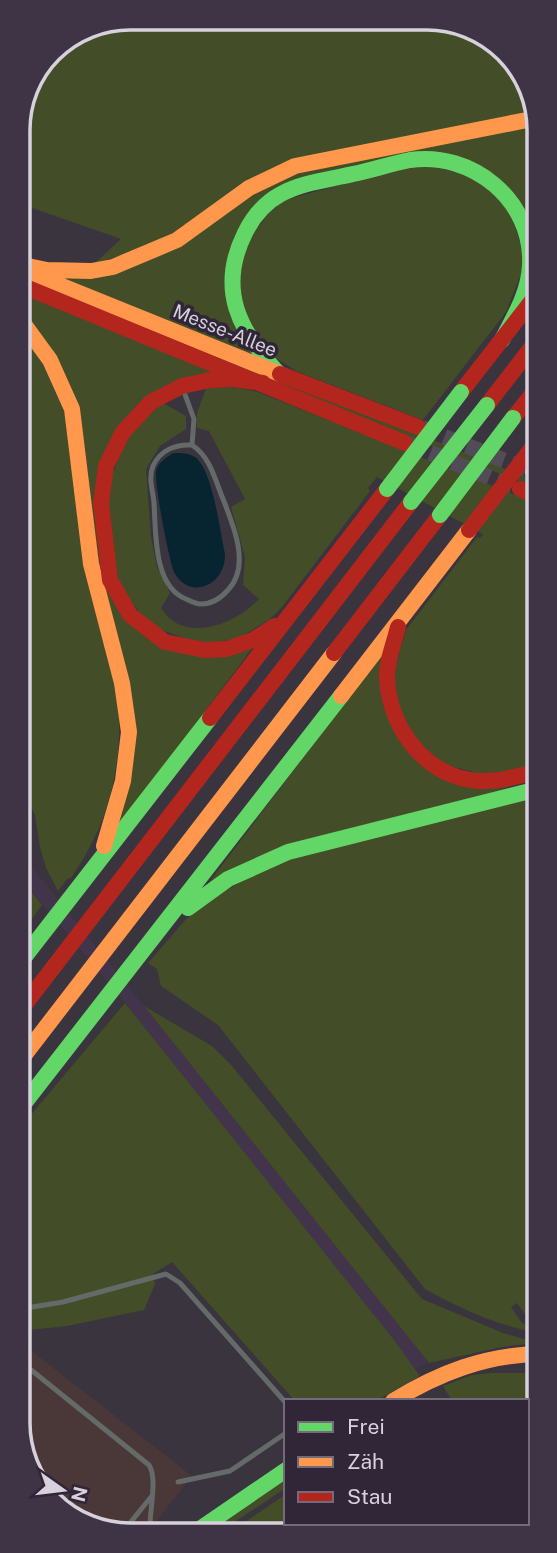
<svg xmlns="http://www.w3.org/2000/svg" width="557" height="1553" viewBox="0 0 557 1553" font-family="'Public Sans',sans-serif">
<rect width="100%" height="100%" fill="#3a343f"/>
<path fill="#4a3738" d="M20,1342L192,1476L147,1533H107L51,1503L20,1446Z"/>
<path fill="#42344a" d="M19,851L144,1006L429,1363L414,1369L125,1003L19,876Z"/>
<path fill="#434d27" d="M129,18L450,20L507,51L537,110L309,156L150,248L95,263L121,239L18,203V122L55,46Z
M537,124L538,280L536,282V259L477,163L320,174L232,243L251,351L248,355L59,280L93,275L289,175Z
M407,167H447L481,180L510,211L522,249V272L506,312L423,420L296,371L271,355L257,340L237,294L242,249L277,202Z
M18,274L538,482V489L18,280Z
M18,292L223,373L121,424L100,556L149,638L256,643L119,826L131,770L101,586L85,449L18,308Z
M18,329L42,362L65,413L119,711C121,775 107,826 71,878H68L58,891L46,868L40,847L35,815L29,803L19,790Z
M207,386L240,388L258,392L538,504V766L489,776L439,763L407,732L392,678L406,630L477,537L480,538L483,534L377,477L368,488L370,491L282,607L269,620L235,640L197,643L151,626L119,588L106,494L126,435L161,402L186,416V429L160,446L146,469L151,537L157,567L170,593L161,608C184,645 236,624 259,599L243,585L245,557L231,507L245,499L209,431L197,428V413Z
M386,648L382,666L428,769L538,777L204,889Z
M538,793L539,1343L535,1328L517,1303L511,1307L522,1323H524L528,1331C492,1323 457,1307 425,1289L218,1025L161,986L157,969L148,963L187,918L207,901L274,863Z
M19,876L42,905L19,937Z
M125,1003L394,1340L420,1376L376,1401H295L172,1262L153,1274L155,1284L144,1310L67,1326L20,1331L19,1144L29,1117Z
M144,1006L212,1046L232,1066L422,1299L503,1333L528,1340L527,1344L502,1347L429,1363Z
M491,1373H539V1431L527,1460V1401H452L443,1386L472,1375Z
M286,1480V1488L218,1533H207Z
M286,1494V1523H377L381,1533H269L262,1523L248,1533H229Z
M384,1523H467L450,1533H389Z"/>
<path fill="#062531" d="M173,453C181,453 189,453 195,457C213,470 220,532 225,554C226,584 192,601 175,574C170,567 154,482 156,472C157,463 166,458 173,453Z"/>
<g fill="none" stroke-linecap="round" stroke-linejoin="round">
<path stroke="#524c57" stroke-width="16" stroke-dasharray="16 8" stroke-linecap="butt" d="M422,428L528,470
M408,444L514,487"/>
<path stroke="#646a68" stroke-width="5" d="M183,389L194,419L192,445C209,456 214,476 221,494C232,522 252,565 228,590C221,598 213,604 201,604C196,604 190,601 186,599C153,586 156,532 154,503C153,491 148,478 153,466C160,450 176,444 192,445
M20,1309L63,1302L166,1274L180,1283L286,1403
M20,1361L149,1465C158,1479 149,1512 150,1530L154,1533
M178,1482L230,1471L286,1433
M122,1533L151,1497"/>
<path stroke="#63d668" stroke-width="16" d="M278,373C239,331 217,289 245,233C253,217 264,203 281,194C303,182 328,180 353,174C372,170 390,164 410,160C472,151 533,200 530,265C529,292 514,317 502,340
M533,472L538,474
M188,908L228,879L288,852L538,789
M19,964L210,718
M19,1110L341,696
M194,1533L286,1470"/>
<path stroke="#ff974d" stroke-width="16" d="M18,264L47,270L91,271L113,267L177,240L249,188L295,166L537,118
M27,272L280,374
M18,316L50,360L72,409L91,564L122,683L129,732L123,781L104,846
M341,696L469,530
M19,1062L334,653
M393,1401C439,1373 485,1355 539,1354"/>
<path stroke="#b3261e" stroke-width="16" d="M18,284L405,443
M280,374L418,427
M263,383L233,379L210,380L182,386L151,402L123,432L106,466L101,503L110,580L130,615L165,642L204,650L227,649L253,640L275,626
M461,392L538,293
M487,405L538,339
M513,418L538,387
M520,489L538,497
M398,627C394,644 386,662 387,679C390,730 427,778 480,781C499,782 519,776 538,771
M334,653L440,515
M210,718L387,489
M19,1012L411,502"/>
<path stroke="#63d668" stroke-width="16" d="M387,489L461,392
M411,502L487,405
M440,515L513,418"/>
<path stroke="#b3261e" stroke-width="16" d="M469,530L538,440"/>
</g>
<g text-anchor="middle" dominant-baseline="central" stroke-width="7" stroke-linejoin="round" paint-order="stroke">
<g font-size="19" fill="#d7d1dc" stroke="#312638">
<text transform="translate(225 330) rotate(22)">Messe-Allee</text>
</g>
</g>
<path d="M0 0H557V1553H0ZM130 30H427A100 100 0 0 1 527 130V1423A100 100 0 0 1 427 1523H130A100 100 0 0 1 30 1423V130A100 100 0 0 1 130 30Z" fill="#3e3445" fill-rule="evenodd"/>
<path fill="none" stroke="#d7d1dc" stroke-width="3.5" d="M130 30H427A100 100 0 0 1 527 130V1423A100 100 0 0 1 427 1523H130A100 100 0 0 1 30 1423V130A100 100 0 0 1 130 30Z"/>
<rect x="284" y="1399" width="245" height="126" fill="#312638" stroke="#736a7a" stroke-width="2"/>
<rect x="298" y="1422" width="35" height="10" fill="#63d668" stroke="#736a7a" stroke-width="2"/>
<text x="347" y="1434" font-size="21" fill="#d7d1dc">Frei</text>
<rect x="298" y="1457" width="35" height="10" fill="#ff974d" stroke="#736a7a" stroke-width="2"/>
<text x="347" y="1469" font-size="21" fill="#d7d1dc">Zäh</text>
<rect x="298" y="1492" width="35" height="10" fill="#b3261e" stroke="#736a7a" stroke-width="2"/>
<text x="347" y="1504" font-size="21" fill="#d7d1dc">Stau</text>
<g transform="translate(63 1490) rotate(104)" stroke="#312638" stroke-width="5" paint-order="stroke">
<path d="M0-5L12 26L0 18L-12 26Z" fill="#d7d1dc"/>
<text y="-10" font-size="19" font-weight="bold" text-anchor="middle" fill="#d7d1dc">N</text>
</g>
</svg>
